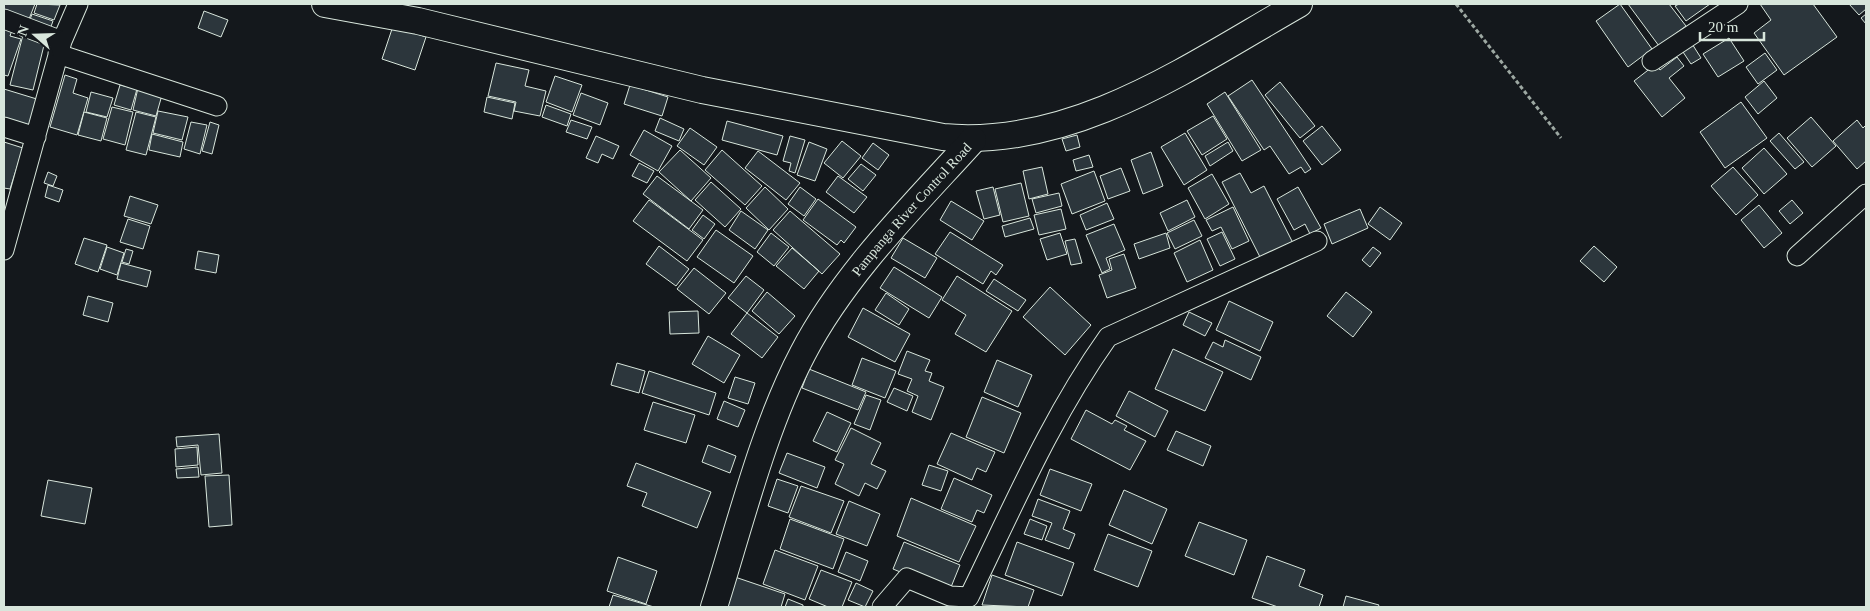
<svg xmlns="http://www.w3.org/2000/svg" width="1870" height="611" viewBox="0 0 1870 611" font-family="'Times New Roman',serif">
<rect width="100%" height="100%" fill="#14181c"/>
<path fill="#2c363c" stroke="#d8e6dc" d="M4,4H35L27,24L4,15Z
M37,4L60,5L54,20L34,13Z
M1620,4L1652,49L1628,67L1596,21Z
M1628,4H1669L1686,26L1659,46Z
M1679,4H1710L1686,21L1675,6Z
M1760,4H1813L1837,37L1784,75L1754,33L1771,20Z
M1849,4H1866V9L1859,15Z
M204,11L228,20L221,37L198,28Z
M32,14L53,21L49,32L28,25Z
M1866,14V24L1861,18Z
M4,21L14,24L10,36L21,39L8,76L4,75Z
M393,26L426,37L415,70L382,59Z
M24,31L46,37L33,90L10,85Z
M1729,38L1744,61L1718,77L1703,54Z
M1689,39L1701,58L1691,64L1679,46Z
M1765,53L1777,70L1758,84L1746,67Z
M1677,57L1684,66L1669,78L1685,98L1662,117L1634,81L1656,64L1660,70Z
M496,63L529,70L525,86L546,91L540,116L514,111L516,102L488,96Z
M65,75L77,79L73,93L88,98L77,135L50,127Z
M555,76L582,85L572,112L546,102Z
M1252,80L1311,169L1305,173L1301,167L1289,174L1270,146L1264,150L1228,96Z
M1764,81L1777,98L1758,114L1745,97Z
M1280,82L1315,126L1300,138L1265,95Z
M120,85L137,89L131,110L114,105Z
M630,85L668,97L662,116L624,104Z
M138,88L162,95L156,116L133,110Z
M4,89L40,100L32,127L4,118Z
M91,92L113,98L107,117L86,112Z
M1225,92L1261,150L1242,161L1207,104Z
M581,93L608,103L600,125L573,115Z
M487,97L515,103L512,119L484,112Z
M1741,102L1767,138L1725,168L1700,132Z
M546,105L571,114L567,126L542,117Z
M112,107L133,112L125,145L103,139Z
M158,111L188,117L182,140L153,133Z
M84,112L107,118L101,141L78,135Z
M136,112L156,117L146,155L126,150Z
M1213,116L1227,139L1202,155L1187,131Z
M1811,117L1836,146L1812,167L1787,138Z
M660,118L684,129L679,141L655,131Z
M571,120L592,127L587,139L566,132Z
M1857,120L1863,128L1866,125V161L1857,169L1833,141Z
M727,121L783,136L777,155L722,140Z
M191,122L207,125L200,154L184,149Z
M210,122L219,125L212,154L202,151Z
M1322,126L1341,150L1322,165L1303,141Z
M690,128L717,147L704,165L677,146Z
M644,130L672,146L658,171L630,155Z
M1185,133L1207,170L1184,185L1161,147Z
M1779,133L1804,162L1795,169L1770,141Z
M152,134L183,142L180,157L149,150Z
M1077,135L1080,147L1066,151L1062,139Z
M596,136L619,146L613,159L602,154L598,163L586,158Z
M790,136L805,140L795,173L789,171L791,163L783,161Z
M842,141L861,156L843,178L824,163Z
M4,142L23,148L10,189L4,188Z
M809,142L827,149L815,181L797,175Z
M1228,142L1233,151L1210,166L1205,156Z
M873,143L889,155L878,170L862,158Z
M1764,148L1787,174L1764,194L1742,168Z
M680,150L711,178L691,201L659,172Z
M722,150L762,186L745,205L705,170Z
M758,151L800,183L786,200L745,168Z
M1151,152L1163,186L1143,194L1131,160Z
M1089,155L1093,167L1076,171L1073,160Z
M639,163L654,171L647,183L632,176Z
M861,164L876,175L863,191L848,179Z
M1042,167L1048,194L1029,199L1023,171Z
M1733,167L1758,195L1736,215L1711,186Z
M1121,168L1130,191L1108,199L1100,176Z
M1094,171L1105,201L1072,214L1061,184Z
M48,172L57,176L53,186L44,183Z
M1240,173L1251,193L1264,186L1294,245L1262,261L1222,182Z
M1212,174L1229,204L1205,219L1188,188Z
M657,176L703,210L689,229L643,194Z
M838,176L867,197L854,213L826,192Z
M711,182L741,209L725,227L695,200Z
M1021,183L1029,216L1003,222L995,189Z
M48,185L63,190L59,202L45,197Z
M765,187L788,209L769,230L746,208Z
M800,187L816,199L804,216L788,204Z
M993,187L1000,215L984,219L976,191Z
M1298,187L1321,228L1310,234L1305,224L1294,230L1277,199Z
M1059,193L1062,206L1036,213L1032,199Z
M130,196L158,205L151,224L124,216Z
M818,199L856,227L844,243L841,240L837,245L803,220Z
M649,200L703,240L687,261L633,221Z
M1187,200L1195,217L1168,231L1160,213Z
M1792,200L1803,213L1790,224L1779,211Z
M951,201L984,221L972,240L940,220Z
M1107,203L1114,219L1086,230L1080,215Z
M1759,205L1782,233L1764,248L1741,220Z
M1233,207L1249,241L1232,249L1221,227L1212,231L1206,220Z
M1380,207L1402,223L1390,240L1368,224Z
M1061,209L1066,229L1039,235L1034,215Z
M1360,209L1368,228L1332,244L1324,224Z
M741,211L768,230L755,249L729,230Z
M790,211L840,254L822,274L773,230Z
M703,215L715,224L704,239L692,230Z
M1030,218L1034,229L1005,237L1002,226Z
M128,219L150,226L143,249L120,242Z
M1194,220L1202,236L1175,249L1167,233Z
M1114,224L1125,250L1106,258L1110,269L1102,273L1086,235Z
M716,230L753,256L734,283L697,257Z
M950,232L1003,265L996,275L991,271L983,284L935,254Z
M1222,232L1235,259L1220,266L1207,239Z
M771,233L789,247L774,266L757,252Z
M1060,233L1067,254L1047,260L1040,239Z
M1166,233L1170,248L1139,259L1134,244Z
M84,238L107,245L98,272L75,264Z
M903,238L937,258L925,278L891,258Z
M1075,239L1082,263L1071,265L1065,241Z
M1200,240L1213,270L1187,282L1174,253Z
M659,246L689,269L676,286L646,264Z
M1594,246L1617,267L1604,282L1580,261Z
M107,247L124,253L117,275L100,269Z
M1373,247L1381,253L1370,267L1362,260Z
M792,248L819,271L804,289L776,266Z
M126,249L133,251L129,264L122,262Z
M198,251L219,255L216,273L195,269Z
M1124,254L1136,288L1107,298L1099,275L1112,270L1109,259Z
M121,263L151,271L147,287L117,279Z
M894,267L942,297L929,318L880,288Z
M694,268L726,293L709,314L677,289Z
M746,276L764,290L747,313L728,298Z
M957,276L1012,311L986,352L955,334L966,315L942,300Z
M994,279L1026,300L1018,311L986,291Z
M1050,287L1091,325L1065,355L1023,317Z
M767,292L795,316L779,334L752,311Z
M1346,292L1372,312L1353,337L1327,316Z
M886,293L909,309L899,325L875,310Z
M88,296L113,303L108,322L83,315Z
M1229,301L1273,322L1260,351L1216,330Z
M863,308L910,334L895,362L848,337Z
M698,311L699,333L670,334L669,312Z
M1189,312L1212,323L1205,336L1183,325Z
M747,313L778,337L762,358L731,334Z
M708,336L740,355L724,383L692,364Z
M1225,340L1261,357L1251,380L1205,358L1213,342L1223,347Z
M1173,349L1223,372L1205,411L1155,389Z
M907,351L930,360L925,371L932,373L929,381L944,387L931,420L912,412L918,396L907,391L912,379L898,374Z
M862,358L896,371L885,398L852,385Z
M997,360L1032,375L1018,407L984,392Z
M617,363L645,371L639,393L611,385Z
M809,369L866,392L858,410L802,388Z
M649,371L716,393L709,415L642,393Z
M735,377L755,383L748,404L728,398Z
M894,388L913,396L907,411L887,402Z
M1129,391L1168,411L1155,437L1116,416Z
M866,395L881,400L870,430L854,424Z
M982,397L1021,413L1004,453L966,437Z
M724,401L745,410L738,427L717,419Z
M653,402L695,415L686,443L644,430Z
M1086,410L1112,424L1115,420L1127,426L1124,430L1146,441L1130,470L1071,439Z
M827,412L851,423L837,452L813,441Z
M851,428L881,443L871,464L886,471L877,489L865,483L859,496L835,484L844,464L835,460Z
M1176,431L1211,446L1203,466L1167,450Z
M951,433L995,452L986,472L977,468L972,480L937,464Z
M219,434L222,473L201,475L198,445L177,447L176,437Z
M708,445L736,456L730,473L702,462Z
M197,447L198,465L176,467L175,449Z
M787,453L825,467L817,488L779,473Z
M636,463L711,492L697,528L642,506L647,493L627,486Z
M929,465L948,471L941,491L922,485Z
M198,467L199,477L177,478L176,469Z
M1050,469L1092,484L1081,511L1040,495Z
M229,475L232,525L209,527L205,476Z
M954,478L992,495L984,513L977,510L972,522L941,509Z
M777,479L798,486L788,513L768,506Z
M48,480L92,488L85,524L41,516Z
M801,486L844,501L831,533L789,517Z
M1124,490L1167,509L1152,544L1109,525Z
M911,498L976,526L959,562L897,536Z
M1038,499L1070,511L1063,529L1075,534L1069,549L1045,540L1052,523L1032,516Z
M849,501L880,514L867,546L836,534Z
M790,519L844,539L833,569L780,549Z
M1030,519L1047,526L1042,540L1024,534Z
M1199,522L1247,540L1234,575L1185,556Z
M1108,534L1152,551L1138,587L1094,570Z
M904,542L960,565L949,592L893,569Z
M1017,542L1074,563L1062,596L1005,575Z
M775,550L818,566L805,600L763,584Z
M846,552L868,561L860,581L838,572Z
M1267,556L1305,570L1299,586L1323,595L1319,607H1278L1252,598Z
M618,557L657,571L646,604L607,591Z
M821,570L852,582L842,607H828L809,599Z
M992,575L1034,590L1028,607L982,605Z
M732,576L785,594L781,607H721Z
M856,583L873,591L865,607L848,600Z
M613,595L654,607H609Z
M1346,596L1379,605L1378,607H1343Z
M788,599L803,605V607H785Z"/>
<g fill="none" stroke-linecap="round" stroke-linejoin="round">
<g stroke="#d8e6dc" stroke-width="21">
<path id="minor" d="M4,19L62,41
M58,54L217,106
M1652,61L1738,4
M4,127L36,137
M4,250L62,41L78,4
M1797,256L1866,194
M882,607L907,578L950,596L969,597C1012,509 1051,417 1108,337L1317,241"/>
</g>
<g stroke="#d8e6dc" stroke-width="28">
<g id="secondary">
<path d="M325,4L418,21L702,90L943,137C1074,149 1190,66 1299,4"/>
<path id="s1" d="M714,607C740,525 763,429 803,353C844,274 914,205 973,140"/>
</g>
</g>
<path stroke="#9da8a2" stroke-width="3" stroke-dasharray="4 2.5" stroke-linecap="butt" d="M1456,4L1561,138"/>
<use href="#minor" stroke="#14181c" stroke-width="19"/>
<use href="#secondary" stroke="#14181c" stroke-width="26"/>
</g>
<g text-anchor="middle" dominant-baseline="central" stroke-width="4" stroke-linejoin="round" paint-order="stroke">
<g font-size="14" fill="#d8e6dc" stroke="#14181c">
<text stroke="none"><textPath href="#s1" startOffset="450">Pampanga River Control Road</textPath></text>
</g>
</g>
<rect width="1870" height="611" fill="none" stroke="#d8e6dc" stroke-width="10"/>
<g transform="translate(35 35) rotate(290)" stroke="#14181c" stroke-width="4" paint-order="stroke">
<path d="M0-4L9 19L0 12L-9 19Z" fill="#d8e6dc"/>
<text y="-8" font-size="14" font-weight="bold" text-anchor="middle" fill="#d8e6dc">N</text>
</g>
<path d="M1700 32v8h64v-8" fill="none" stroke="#d8e6dc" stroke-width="2.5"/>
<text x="1708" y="32" font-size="15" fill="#d8e6dc" stroke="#14181c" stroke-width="4" paint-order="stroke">20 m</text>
</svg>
